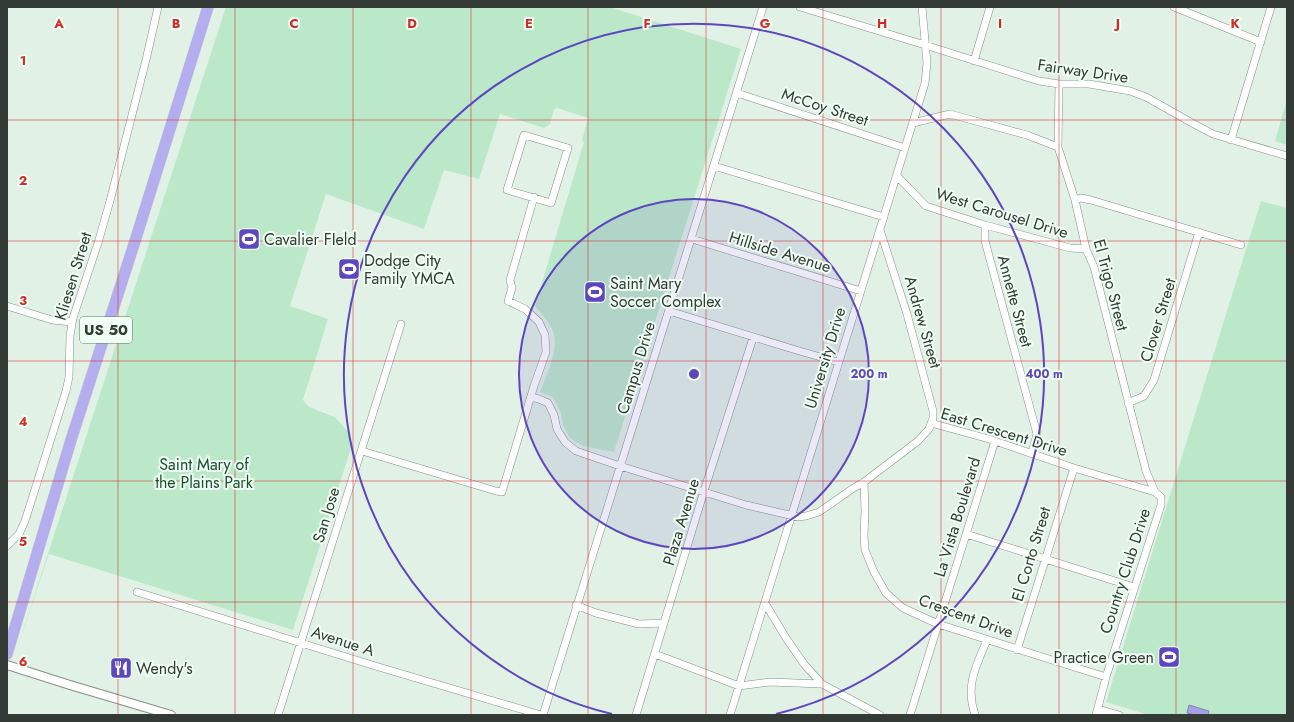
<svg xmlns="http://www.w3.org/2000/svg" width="1294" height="722" viewBox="0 0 1294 722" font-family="Jost,sans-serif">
<rect width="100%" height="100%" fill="#e2f1e6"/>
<path fill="#bce8ca" d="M226,7H610L741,49L614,452L583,446L570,438L563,425L561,413L553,397L540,392C546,375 561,347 552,329C548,321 541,313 535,306L584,142L582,141L588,118L557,108L554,110L550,124L544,128L500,114L479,179L444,170L424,229L326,194L290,306L328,319L303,400L309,407L335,417L348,432L352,445L293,630L49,554L15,655Z
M1287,99V145L1275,141Z
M1261,201L1287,208V715H1149L1106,702Z"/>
<path fill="#a5a0e4" stroke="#8381b0" d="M1189,705L1209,711L1208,715H1195L1187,713Z"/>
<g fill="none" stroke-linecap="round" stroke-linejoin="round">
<g stroke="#849288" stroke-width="8">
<path id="minor" d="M800,7L925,45L1039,81L1059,84H1089L1130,91L1146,97L1194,124L1213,134L1287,156
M1174,7L1261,42
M974,61L990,7
M1059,84L1058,147L1075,200L1086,249L1094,267L1146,471L1155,492
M737,93L905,148
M913,123L950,114L1027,135L1058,147
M524,135L568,148L551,203L507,190Z
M1231,140L1271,7
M714,166L884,217
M897,176L926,206L985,225L1070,248L1086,249
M1075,200L1081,198L1091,200L1241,245
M985,225V241L1037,434L1032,453
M692,239L861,291
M7,306L52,320L72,322
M669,311L796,350L838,362
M531,397L539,399L548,403L554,415L557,429L565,442L576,451L620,466L746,505L798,517L806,516L819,512L852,489L864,482L918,441L929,429L933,418V411L907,314L880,230
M1128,403L1144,396L1154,380L1199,232
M931,423L989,439L1074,468L1155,492L1161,497V505L1106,677L1096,715
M362,451L496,491L502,492L534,386L546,352L545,335L539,322L525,309L508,301L512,288L510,280L534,197
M864,482L865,511L864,536L865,550L874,572L886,593L903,608L938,624L1106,677
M966,534L1134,587
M7,546L19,534L25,521L66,391L69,377L70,336L73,318L98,243L110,201L146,60L158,7
M137,592L372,665L541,715
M765,603L786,638L804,664L822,684L880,715
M576,605L596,613L639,624L664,623
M1017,650L1074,468
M655,654L739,686L770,682L822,684
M1098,709L1119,715
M278,715L401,324
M543,715C615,479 691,243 763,7
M636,715L704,491L753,338
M730,715L925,83L927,63L922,7
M910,715L995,441
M975,715C965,686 976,666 987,640"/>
</g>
<g stroke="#849288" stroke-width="10">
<path id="tertiary" d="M7,665L70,685L171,715"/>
</g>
<g stroke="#ced0cf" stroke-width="12">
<path id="trunk" d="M7,654L71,440L136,238L208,7"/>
</g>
<use href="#minor" stroke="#fff" stroke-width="7"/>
<use href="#tertiary" stroke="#fff" stroke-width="8"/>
<use href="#trunk" stroke="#b4aeee" stroke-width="11"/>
</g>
<path fill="none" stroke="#d62828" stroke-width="1" stroke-opacity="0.55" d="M118,7V715M235,7V715M353,7V715M471,7V715M588,7V715M706,7V715M823,7V715M941,7V715M1059,7V715M1176,7V715M7,120H1287M7,241H1287M7,361H1287M7,481H1287M7,602H1287"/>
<circle cx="694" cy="374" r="175" fill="#5e46bf" fill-opacity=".12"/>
<g fill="none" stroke="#5e46bf" stroke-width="2">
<circle cx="694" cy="374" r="175"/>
<path d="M612 714A350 350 0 1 1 776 714"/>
</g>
<defs>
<g id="stadium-square" transform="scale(1.15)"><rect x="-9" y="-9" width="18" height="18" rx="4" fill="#5e46bf" stroke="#effff3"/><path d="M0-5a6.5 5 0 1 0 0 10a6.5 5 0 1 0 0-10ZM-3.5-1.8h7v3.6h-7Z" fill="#fff"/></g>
<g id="restaurant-square" transform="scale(1.15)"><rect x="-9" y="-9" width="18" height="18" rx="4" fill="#5e46bf" stroke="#effff3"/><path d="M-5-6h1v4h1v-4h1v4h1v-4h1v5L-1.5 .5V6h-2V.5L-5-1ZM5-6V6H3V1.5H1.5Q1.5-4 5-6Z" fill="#fff"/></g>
</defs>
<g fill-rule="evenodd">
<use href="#stadium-square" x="249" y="239"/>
<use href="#stadium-square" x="349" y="269"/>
<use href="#stadium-square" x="595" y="292"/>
<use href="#stadium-square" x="1169" y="657"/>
<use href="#restaurant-square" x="121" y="668"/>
</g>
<g text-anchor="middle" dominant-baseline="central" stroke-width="4" stroke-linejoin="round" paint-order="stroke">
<rect fill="#effff3" stroke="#6c756f" stroke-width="1" x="80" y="317" width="52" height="26" rx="3"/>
<g font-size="15" font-weight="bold" fill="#343a36">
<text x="106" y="330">US 50</text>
</g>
<g font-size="16" fill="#343a36" stroke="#effff3">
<text transform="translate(1083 71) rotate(8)">Fairway Drive</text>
<text transform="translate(825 107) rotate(18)">McCoy Street</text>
<text transform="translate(1002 213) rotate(17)">West Carousel Drive</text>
<text transform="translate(780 252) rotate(17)">Hillside Avenue</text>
<text transform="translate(73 276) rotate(-73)">Kliesen Street</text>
<text transform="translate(1111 285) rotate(75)">El Trigo Street</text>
<text transform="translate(1015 301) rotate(75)">Annette Street</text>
<text transform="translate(1158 320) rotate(-73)">Clover Street</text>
<text transform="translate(923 322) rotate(74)">Andrew Street</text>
<text transform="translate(825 358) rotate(-73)">University Drive</text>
<text transform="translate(636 368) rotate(-73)">Campus Drive</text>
<text transform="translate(1004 432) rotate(17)">East Crescent Drive</text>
<text transform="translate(326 515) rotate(-73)">San Jose</text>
<text transform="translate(957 517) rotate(-73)">La Vista Boulevard</text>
<text transform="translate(681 522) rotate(-73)">Plaza Avenue</text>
<text transform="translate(1031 554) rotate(-73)">El Corto Street</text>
<text transform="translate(1125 571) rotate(-72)">Country Club Drive</text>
<text transform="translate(966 616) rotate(20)">Crescent Drive</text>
<text transform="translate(343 641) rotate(18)">Avenue A</text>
</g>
<g font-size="16" fill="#343a36" stroke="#effff3" text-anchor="start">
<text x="264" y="239">Cavalier FIeld</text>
<text x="364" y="260">Dodge City<tspan x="364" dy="18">Family YMCA</tspan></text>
<text x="610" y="283">Saint Mary<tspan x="610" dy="18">Soccer Complex</tspan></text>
<text x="1154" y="657" text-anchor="end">Practice Green</text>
<text x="136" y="668">Wendy's</text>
</g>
<g font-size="16" fill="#184e2f" stroke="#effff3">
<text x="204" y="464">Saint Mary of<tspan x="204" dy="18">the Plains Park</tspan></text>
</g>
</g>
<g font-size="13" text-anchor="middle" font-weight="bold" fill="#d62828" stroke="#effff3" stroke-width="4" stroke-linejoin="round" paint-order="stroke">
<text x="59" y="28">A</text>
<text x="176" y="28">B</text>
<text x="294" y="28">C</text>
<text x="412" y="28">D</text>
<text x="529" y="28">E</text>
<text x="647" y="28">F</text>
<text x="765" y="28">G</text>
<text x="882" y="28">H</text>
<text x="1000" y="28">I</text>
<text x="1118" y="28">J</text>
<text x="1235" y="28">K</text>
<text x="23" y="65">1</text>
<text x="23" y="185">2</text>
<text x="23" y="305">3</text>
<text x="23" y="426">4</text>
<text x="23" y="546">5</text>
<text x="23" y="666">6</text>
</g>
<circle cx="694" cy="374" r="6" fill="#5e46bf" stroke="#effff3" stroke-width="2"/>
<g font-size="12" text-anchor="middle" font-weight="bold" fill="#5e46bf" stroke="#effff3" stroke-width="4" stroke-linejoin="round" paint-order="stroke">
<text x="869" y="378">200 m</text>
<text x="1044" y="378">400 m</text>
</g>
<rect width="1294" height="722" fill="none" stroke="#343a36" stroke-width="16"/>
</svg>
